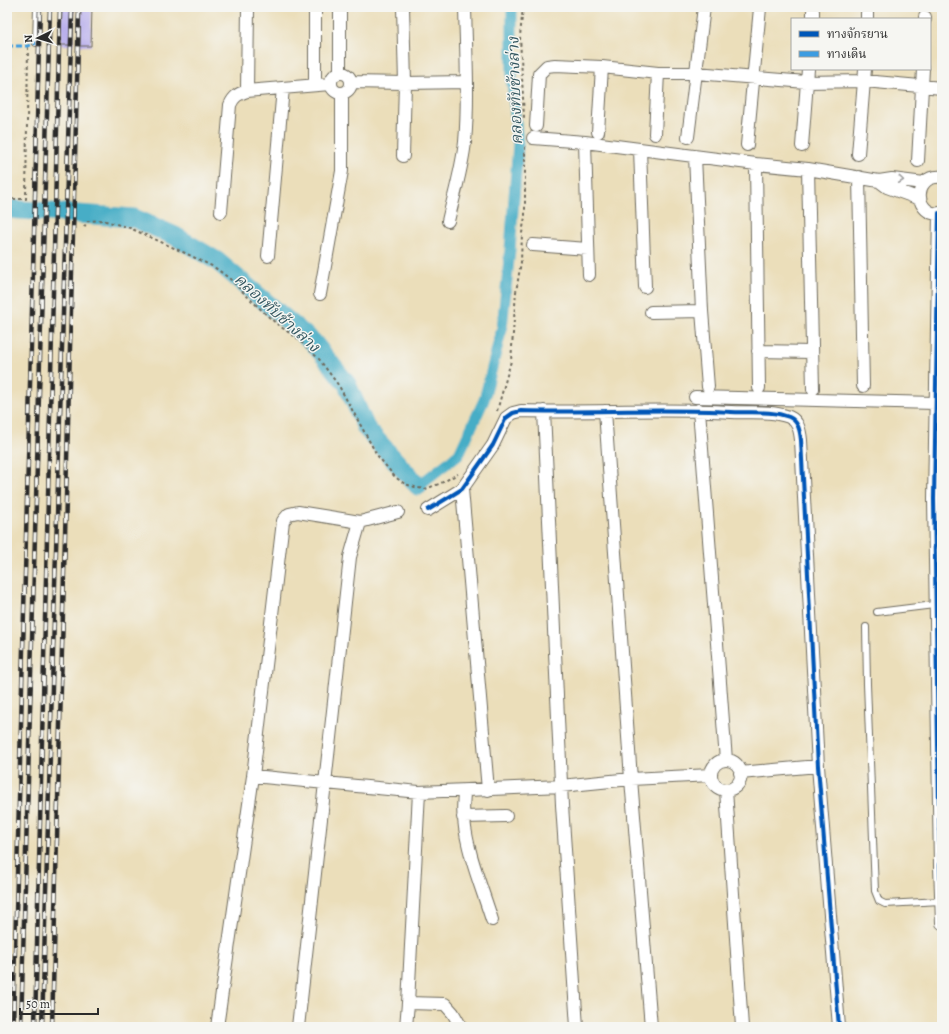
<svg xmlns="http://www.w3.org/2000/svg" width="949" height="1034" viewBox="0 0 949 1034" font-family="Alegreya,'Noto Serif Thai',serif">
<rect width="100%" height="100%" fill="#f6f6f2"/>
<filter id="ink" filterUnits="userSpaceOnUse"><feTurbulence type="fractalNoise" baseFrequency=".025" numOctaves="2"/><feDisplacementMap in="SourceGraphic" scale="8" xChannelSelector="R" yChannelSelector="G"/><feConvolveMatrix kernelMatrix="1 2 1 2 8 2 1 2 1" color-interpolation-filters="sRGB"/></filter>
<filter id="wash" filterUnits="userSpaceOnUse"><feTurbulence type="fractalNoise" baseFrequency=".012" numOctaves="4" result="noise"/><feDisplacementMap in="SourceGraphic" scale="16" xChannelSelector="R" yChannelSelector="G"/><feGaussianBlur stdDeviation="0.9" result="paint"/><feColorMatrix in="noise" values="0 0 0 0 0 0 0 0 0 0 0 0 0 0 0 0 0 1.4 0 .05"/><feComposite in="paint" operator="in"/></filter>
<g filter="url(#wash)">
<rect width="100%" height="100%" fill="#ebdeba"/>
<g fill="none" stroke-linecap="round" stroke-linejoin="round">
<path stroke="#47adc6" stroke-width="11" d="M418,486L459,454L484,400L502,328L510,250L518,144L512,83V7"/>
<path stroke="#47adc6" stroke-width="19" d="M7,209L134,218L175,236L217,261L313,342L347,384L366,428L418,486"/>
</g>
<g id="blocks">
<path fill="#b8aeec" d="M62,7H74L73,45H61Z
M81,7H92L91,46H80Z"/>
</g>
</g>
<g filter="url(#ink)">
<use href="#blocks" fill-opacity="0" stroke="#6e6a5d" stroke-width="1"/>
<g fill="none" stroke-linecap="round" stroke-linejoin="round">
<g stroke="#6e6a5d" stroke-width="8">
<path id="service" d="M36,43L37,7
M877,612L942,604
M866,627L867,684L875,891L879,901L885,904L941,901"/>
</g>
<g stroke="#6e6a5d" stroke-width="14">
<path id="minor" d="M315,7V85
M813,19V11
M867,19V13
M925,19V17
M340,72V7
M331 83a10 10 0 1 1 20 0a10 10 0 1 1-20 0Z
M351,82L405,83L466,82
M247,91L248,7
M536,126L539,74L547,66L555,65L602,67L658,73H696L806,82L864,81L942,88
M598,132L602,67
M655,134L658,73
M688,137L704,7
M533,138L585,142L756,164L808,169L879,181L892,179L924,183
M585,142L589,275
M747,145L760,8
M802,146L808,69
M640,149L645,287
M858,154L865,69
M403,156L405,83L403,7
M695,156L702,311L708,387
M918,161L923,69
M756,164L759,388
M808,169L813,389
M859,177L863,386
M942,177C910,174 915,219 942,213
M879,181L887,187L920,199
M221,212L230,105C234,96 238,94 247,91L330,84
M939,213L934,499L940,866L942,923
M448,221C454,195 462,169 465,142C469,99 466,51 465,7
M533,245L588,249
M268,256L283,88
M320,294L342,171V93
M651,312L702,311
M758,351L812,352
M695,397L935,403
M699,410L726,760
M544,411L562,805L577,1027
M605,411L631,779L651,1027
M462,489L488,790
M428,510L462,489L493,445L506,418L513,413L521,411C591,413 661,408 731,412C750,413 771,410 789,417C798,421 800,430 801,440L818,766L839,1027
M711 775a15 15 0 1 1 30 0a15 15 0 1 1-30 0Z
M740,773L818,766
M253,776L419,792L561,786L631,779L711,775
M726,790L742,1027
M464,791C464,800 462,809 464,819C467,853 482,888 492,920
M463,817L506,816
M408,1003L445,1004L453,1013L461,1027
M217,1027L253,776L283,521L289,514L298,512L360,522L398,512
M298,1027L350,557L360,522
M406,1027L408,1003L419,792"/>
</g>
<path stroke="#6e6a5d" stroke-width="2" stroke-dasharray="3 3" stroke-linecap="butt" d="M523,7L520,36L524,118
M7,199H26L28,46
M84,227L88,221L102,220L130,228L185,253L214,267L229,278L249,298L269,317L278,325L297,338L319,359L339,386L377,455L395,477L405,484L418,488L425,489L439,484L458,474
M497,411L511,361L516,292L521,262L522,233L525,217V146"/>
<use href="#service" stroke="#fff" stroke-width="6"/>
<use href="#minor" stroke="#fff" stroke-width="12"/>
<g stroke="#2b2b2b" stroke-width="4.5">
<path id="rail" d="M13,1027L40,7
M21,1027L50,7
M35,1027L60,7
M42,1027L72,7
M52,1027L79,7"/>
</g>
<use href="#rail" stroke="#f6f6f2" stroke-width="3" stroke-dasharray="9" stroke-linecap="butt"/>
<path stroke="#3d9ce1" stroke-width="3" stroke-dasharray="6 3" stroke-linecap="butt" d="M7,46H28L36,43"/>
<g stroke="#f6f6f2" stroke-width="6">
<path id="cycleway" d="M939,213L934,499L940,866L942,923
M428,510L462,489L493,445L506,418L513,413L521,411C591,413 661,408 731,412C750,413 771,410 789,417C798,421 800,430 801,440L818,766L839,1027"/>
</g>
<use href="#cycleway" stroke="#0057b8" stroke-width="4"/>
</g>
<defs><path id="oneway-chevron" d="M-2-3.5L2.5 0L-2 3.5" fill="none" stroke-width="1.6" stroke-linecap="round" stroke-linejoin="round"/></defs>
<use stroke="#a0a0a0" href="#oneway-chevron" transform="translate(901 180) rotate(6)"/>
</g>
<g text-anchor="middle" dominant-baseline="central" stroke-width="3" stroke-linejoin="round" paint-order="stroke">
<g font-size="16" font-style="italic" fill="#355861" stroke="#f6f6f2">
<text transform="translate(515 91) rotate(-92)">คลองทับช้างล่าง</text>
<text transform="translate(277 313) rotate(42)">คลองทับช้างล่าง</text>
</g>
</g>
<rect width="949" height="1034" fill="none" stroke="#f6f6f2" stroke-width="24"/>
<rect x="791" y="18" width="140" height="52" fill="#f6f6f2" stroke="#a5a5a2"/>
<rect x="799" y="31" width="20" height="6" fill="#0057b8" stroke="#a5a5a2"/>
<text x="827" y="38" font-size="12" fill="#2b2b2b">ทางจักรยาน</text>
<rect x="799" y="51" width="20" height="6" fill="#3d9ce1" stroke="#a5a5a2"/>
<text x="827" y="58" font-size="12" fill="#2b2b2b">ทางเดิน</text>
<g transform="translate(38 38) rotate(265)" stroke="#f6f6f2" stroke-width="3" paint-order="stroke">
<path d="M0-3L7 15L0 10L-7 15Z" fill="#2b2b2b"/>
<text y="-6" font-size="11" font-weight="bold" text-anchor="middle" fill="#2b2b2b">N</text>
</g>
<path d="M20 1008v6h78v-6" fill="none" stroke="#2b2b2b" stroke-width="2"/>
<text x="26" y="1008" font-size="12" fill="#2b2b2b" stroke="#f6f6f2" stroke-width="3" paint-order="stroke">50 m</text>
</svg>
